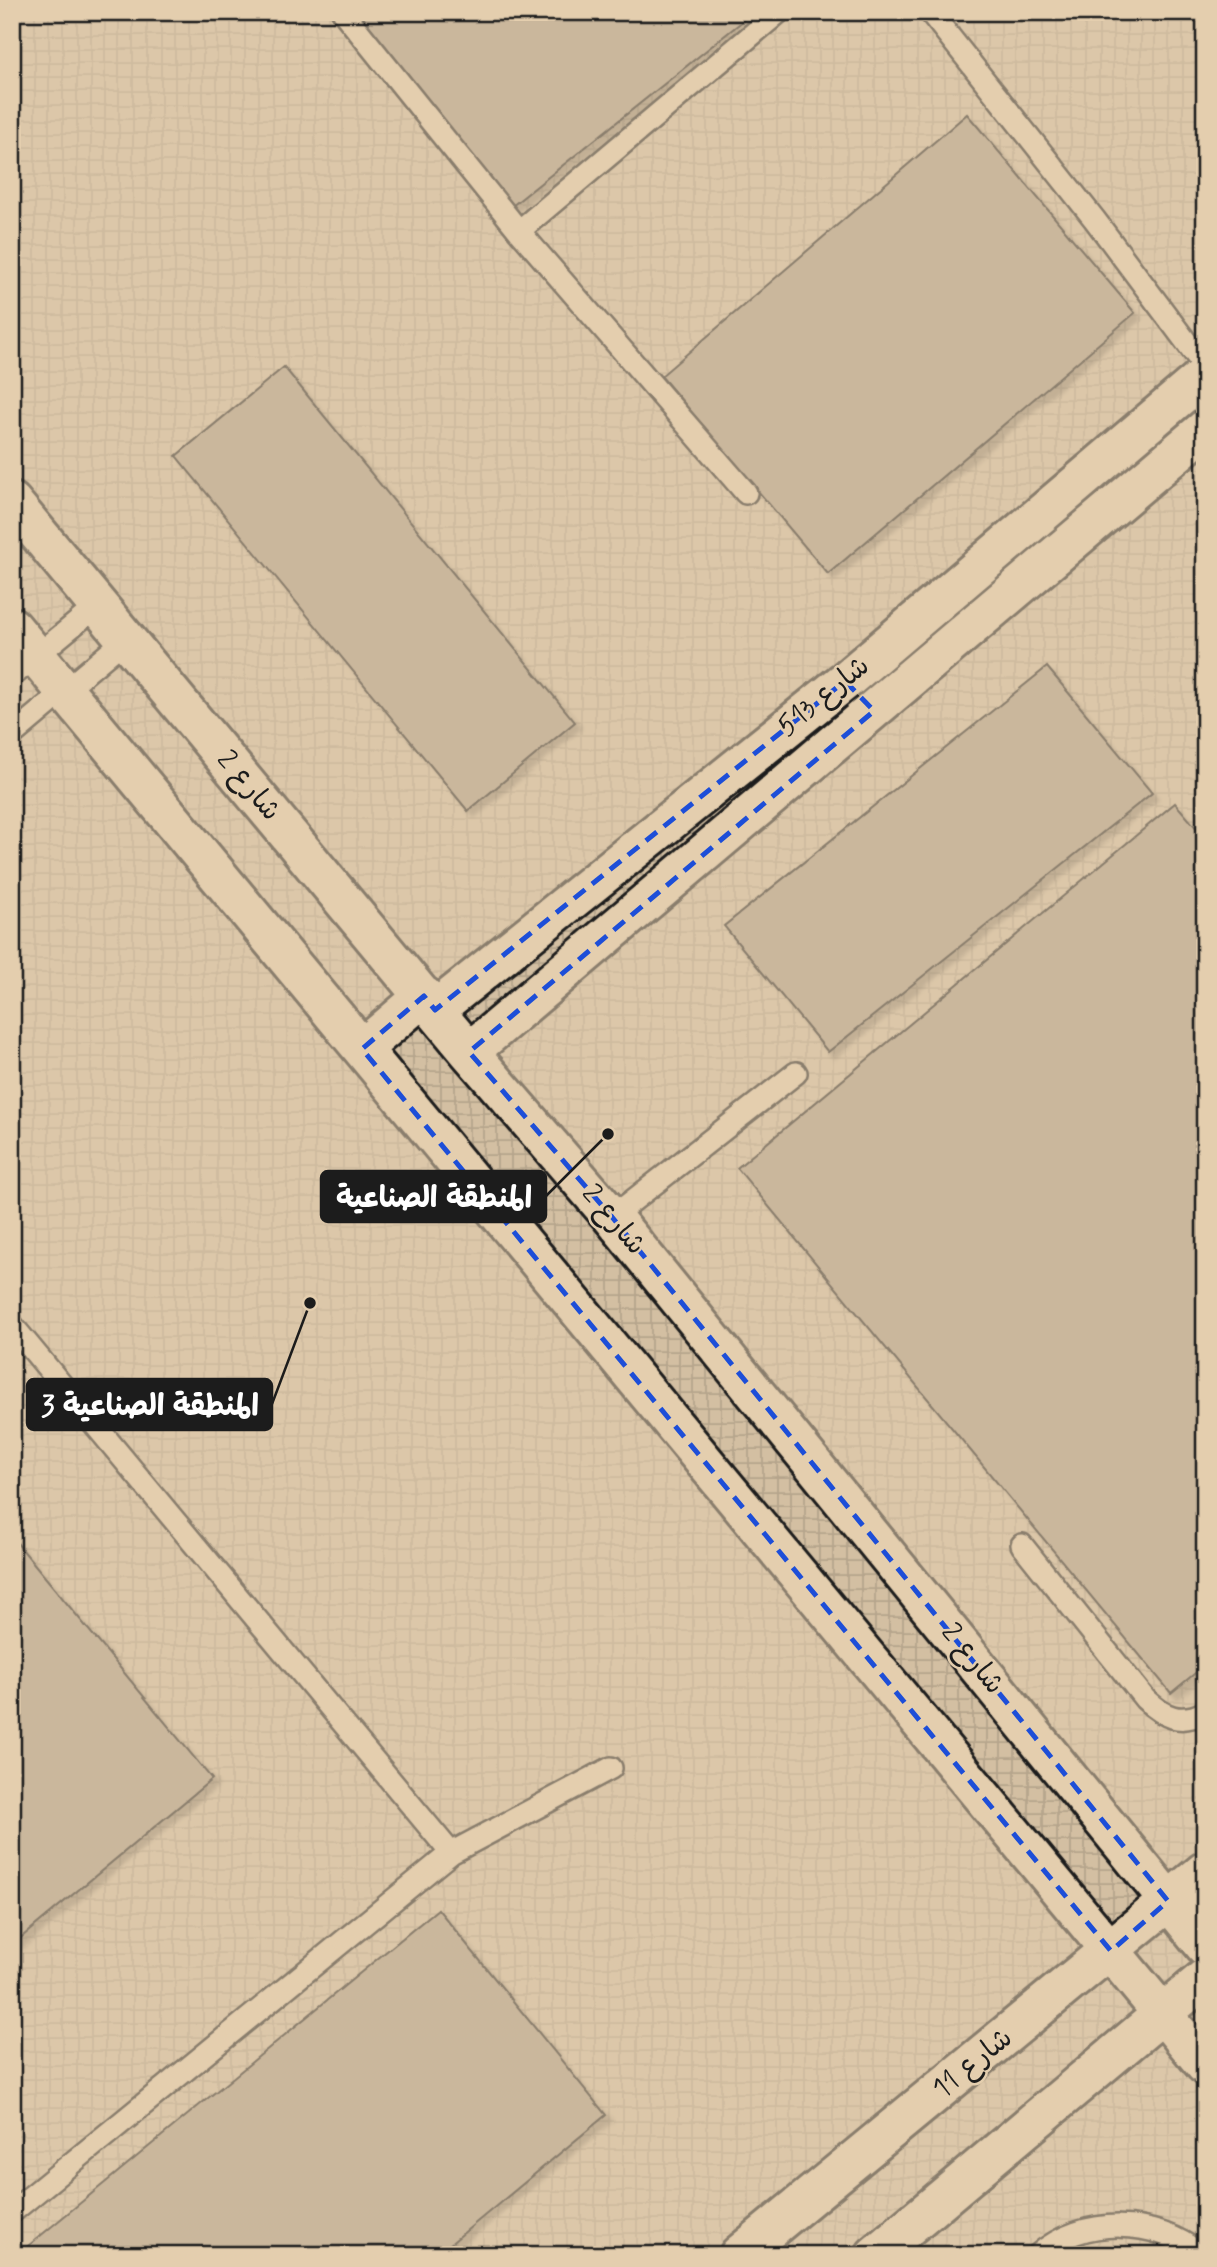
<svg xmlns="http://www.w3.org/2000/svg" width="1217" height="2267" viewBox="0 0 1217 2267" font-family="Mynerve,'Playpen Sans Arabic',sans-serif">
<defs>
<pattern id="industrial-grid" width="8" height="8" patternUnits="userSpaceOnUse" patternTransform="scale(1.75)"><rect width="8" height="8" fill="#d3bfa2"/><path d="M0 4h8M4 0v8" fill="none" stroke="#b5a48b"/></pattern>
<filter id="shadow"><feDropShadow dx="6" dy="6" stdDeviation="2" flood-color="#0004"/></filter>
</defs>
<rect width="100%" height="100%" fill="#e4ceae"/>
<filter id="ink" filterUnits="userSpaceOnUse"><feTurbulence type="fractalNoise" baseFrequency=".0143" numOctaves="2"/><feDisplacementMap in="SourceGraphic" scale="14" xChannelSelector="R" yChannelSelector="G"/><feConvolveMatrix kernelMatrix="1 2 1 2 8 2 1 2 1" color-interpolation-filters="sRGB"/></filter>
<g filter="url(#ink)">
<path fill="url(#industrial-grid)" d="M12,12H1205V2255H12Z"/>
<path fill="#ac9c86" stroke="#1c1c1c" stroke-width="2" filter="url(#shadow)" d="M358,12H738L744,20L512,206Z
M967,114L1135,313L828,574L661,376Z
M284,367L575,722L468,811L176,456Z
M1047,667L1152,793L828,1052L724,926Z
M1175,803L1205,838V1665L1171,1693L737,1168Z
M12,1537L212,1779L12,1945Z
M438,1909L606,2115L437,2255H17Z"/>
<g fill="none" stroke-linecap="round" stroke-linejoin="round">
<g stroke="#1c1c1c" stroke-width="26">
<path id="lane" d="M343,12L519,231L746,493
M930,12L1095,220L1205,367
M519,231L779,12
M12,676L98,605
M12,735L126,639
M612,1217L796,1073
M12,1325L451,1853L12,2212
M1022,1545L1145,1699C1164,1717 1180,1725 1205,1712
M451,1853L611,1768
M1038,2255C1082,2216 1156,2217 1201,2255"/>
</g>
<g stroke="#1c1c1c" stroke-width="44">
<path id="street" d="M12,502L469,1052L612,1217L1205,1946
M12,627L1205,2065
M435,1010L845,681L1205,375
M362,1049L424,996
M469,1052L1205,429
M739,2255L1205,1871
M875,2255L1205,1978"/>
</g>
<use href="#lane" stroke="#e4ceae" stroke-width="21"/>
<use href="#street" stroke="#e4ceae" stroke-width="38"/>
</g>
</g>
<path d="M0 0H1217V2267H0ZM845,681L874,711L469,1052L612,1217L1168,1901L1111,1951L362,1049L424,996L435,1010Z" fill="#e4ceae" fill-opacity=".55" fill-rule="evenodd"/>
<path fill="none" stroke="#1d4ed8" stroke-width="5" stroke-dasharray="14 9" stroke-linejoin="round" d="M845,681L874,711L469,1052L612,1217L1168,1901L1111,1951L362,1049L424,996L435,1010Z"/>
<g text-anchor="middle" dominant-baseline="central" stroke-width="5" stroke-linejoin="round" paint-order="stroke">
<g font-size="28" fill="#1c1c1c" stroke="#e4ceae">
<text transform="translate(824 697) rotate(-39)">شارع 513</text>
<text transform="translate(248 786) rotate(50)">شارع 2</text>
<text transform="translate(613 1220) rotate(50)">شارع 2</text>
<text transform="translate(972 1659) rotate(51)">شارع 2</text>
<text transform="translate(973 2064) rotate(-39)">شارع 11</text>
</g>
</g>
<path fill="none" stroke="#1c1c1c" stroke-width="2.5" d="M608 1134L546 1196M310 1303L272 1404"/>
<g fill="#1c1c1c" stroke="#e4ceae" stroke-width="2.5">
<circle cx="608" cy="1134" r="7"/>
<circle cx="310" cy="1303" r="7"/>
</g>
<g fill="#1c1c1c" stroke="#1c1c1c" stroke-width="2.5">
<rect x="321" y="1171" width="225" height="51" rx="7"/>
<rect x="27" y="1379" width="245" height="51" rx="7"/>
</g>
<g font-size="30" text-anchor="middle" font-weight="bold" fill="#fff">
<text x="434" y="1207">المنطقة الصناعية</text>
<text x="150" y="1415">المنطقة الصناعية 3</text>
</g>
<rect width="1217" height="2267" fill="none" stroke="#e4ceae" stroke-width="42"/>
<rect x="21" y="21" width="1175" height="2225" fill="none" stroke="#1c1c1c" stroke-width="2.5" filter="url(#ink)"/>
</svg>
